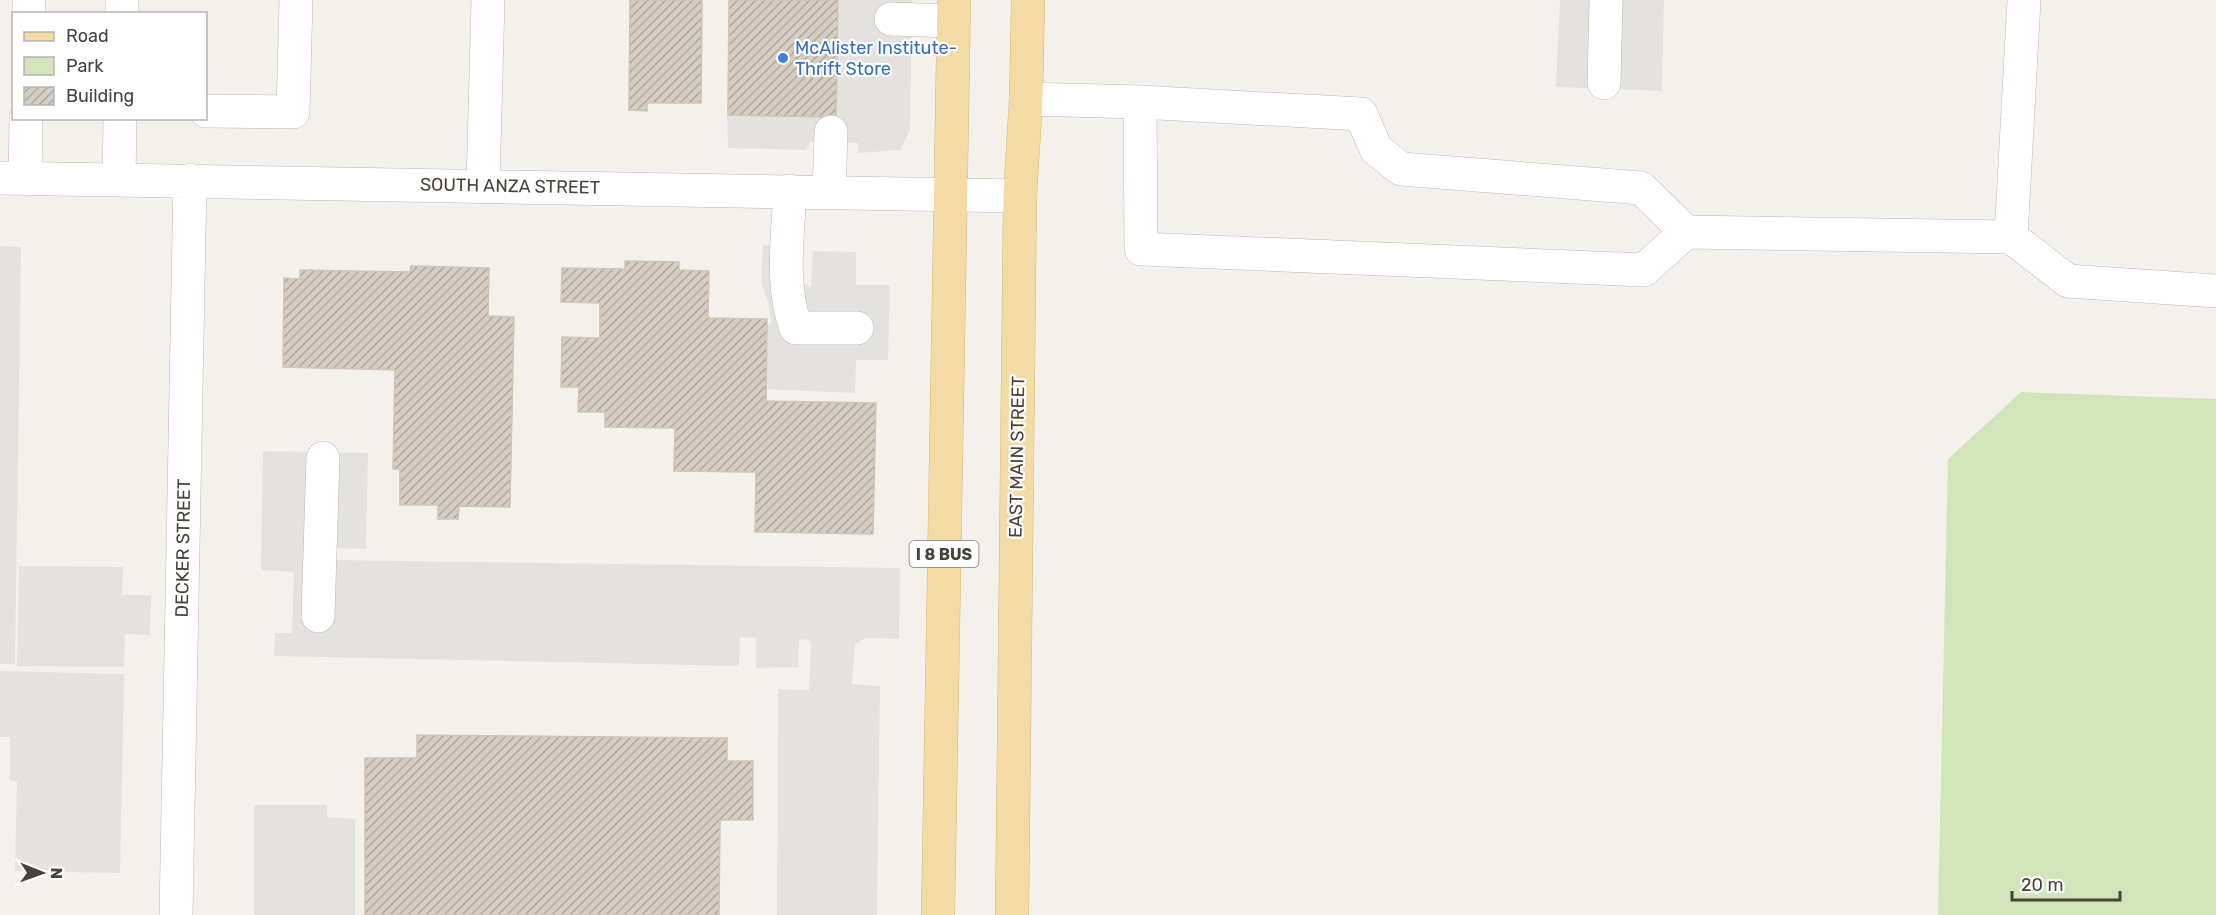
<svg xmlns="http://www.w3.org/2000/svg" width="2216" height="915" viewBox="0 0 2216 915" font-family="Rubik,sans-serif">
<defs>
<pattern id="building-hatch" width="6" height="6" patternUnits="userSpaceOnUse" patternTransform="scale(1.5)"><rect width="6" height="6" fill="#d5cdc2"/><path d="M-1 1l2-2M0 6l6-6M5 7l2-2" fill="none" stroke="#afa89f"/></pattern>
</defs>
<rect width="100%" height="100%" fill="#f4f1ec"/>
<path fill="#d2e4b9" d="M2021,392L2216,399V915H1938L1948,459Z"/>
<path fill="#e4e2df" d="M834,0H912L910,130L900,150L858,153V143L811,142L806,150L728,148L727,109L831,111Z
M1560,0H1664L1662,91L1556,87Z
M763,245L801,247L802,282L811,287L813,251L856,252V285H890L888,360H856L855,393L762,389V330L771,323L768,301L761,283Z
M0,246L21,247L15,664H0Z
M263,451L368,453L366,549L332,548L333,560L900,568L899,639L866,638L855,644L852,684L880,686L877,915H777L778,689L809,690L811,644L809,640L804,639L799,641L798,667L756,668V638L740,637L739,666L274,656L275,633H292L294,572L261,570Z
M19,566L123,567L122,595H151L150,635L125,634L124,667L17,666Z
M0,671L124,674L120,873L15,871L17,781L10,780V737H0Z
M254,805H327V817L355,819V915H254Z"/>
<path fill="url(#building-hatch)" stroke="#cfc4b6" stroke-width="1.5" d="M630,0H702L701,103H647V111L629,110Z
M729,0H838L836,117L728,115Z
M625,261L679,262V270L709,271L708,318L767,319L766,401L876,403L873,534L755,532L756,472L674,471L675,428L605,427V412H578L579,387H561L562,337L600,338V303L561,302L562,268L625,269Z
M411,266L489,268L488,316L514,317L510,507L459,506L458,519H438V505H400V469H393L395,370L283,367L284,278L300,279V270L410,272Z
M417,735L727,738V761H753V820H720L719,915H365V758H417Z"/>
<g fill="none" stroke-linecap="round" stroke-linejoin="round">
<g stroke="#bfb9af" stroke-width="34">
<path id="minor" d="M2024,0L2011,237L2068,281L2216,291
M29,14V0
M122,14V0
M891,19L953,21
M1604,83L1606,0
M1026,99L1140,102L1361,114L1376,149L1401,169L1641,188L1686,232
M1140,102L1141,249L1644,270L1686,232L2011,237
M206,111L293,112L296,0
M0,178L1020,196
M25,178L26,118
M119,179L120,118
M483,185L488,0
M790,191C788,237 780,284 796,328H857
M829,192L831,132
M318,616L323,458
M176,915L190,180"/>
</g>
<g stroke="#d9b775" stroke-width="34">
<path id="major" d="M938,915L954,0
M1012,915L1020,196L1026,99L1028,0"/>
</g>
<use href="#minor" stroke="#fff" stroke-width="33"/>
<use href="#major" stroke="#f4daa5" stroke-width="33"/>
</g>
<circle fill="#3f7fe0" stroke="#fff" stroke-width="2" cx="783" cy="58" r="6"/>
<g text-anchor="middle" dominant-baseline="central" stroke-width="4.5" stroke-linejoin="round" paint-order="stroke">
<rect fill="#fff" stroke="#7f7b75" stroke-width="1.5" x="909.5" y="541" width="69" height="26" rx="4.5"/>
<g font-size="16" font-weight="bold" fill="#48423a">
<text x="944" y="554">I 8 BUS</text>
</g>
<g font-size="18" fill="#366cbe" stroke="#fff" text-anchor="start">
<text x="795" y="48">McAlister Institute-<tspan x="795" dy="21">Thrift Store</tspan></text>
</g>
<g font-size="18" fill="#48423a" stroke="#fff">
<text transform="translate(510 186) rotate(1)">SOUTH ANZA STREET</text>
<text transform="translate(1017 457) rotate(-89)">EAST MAIN STREET</text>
<text transform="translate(183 548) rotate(-89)">DECKER STREET</text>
</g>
</g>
<rect x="12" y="12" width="195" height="108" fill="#ffffff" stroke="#b6b3b0" stroke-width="1.5"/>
<rect x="24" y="32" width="30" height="9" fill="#f4daa5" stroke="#b6b3b0" stroke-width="1.5"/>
<text x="66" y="42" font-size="18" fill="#48423a">Road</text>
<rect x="24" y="57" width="30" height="18" fill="#d2e4b9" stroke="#b6b3b0" stroke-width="1.5"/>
<text x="66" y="72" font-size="18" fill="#48423a">Park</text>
<rect x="24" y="87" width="30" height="18" fill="url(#building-hatch)" stroke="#b6b3b0" stroke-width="1.5"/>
<text x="66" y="102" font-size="18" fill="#48423a">Building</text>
<g transform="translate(42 873) rotate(91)" stroke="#ffffff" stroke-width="4.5" paint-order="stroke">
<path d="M0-4.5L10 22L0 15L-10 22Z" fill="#48423a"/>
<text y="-9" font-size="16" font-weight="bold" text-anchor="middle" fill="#48423a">N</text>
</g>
<path d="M2012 891v9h108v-9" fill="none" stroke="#48423a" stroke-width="3"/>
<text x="2021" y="891" font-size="18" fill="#48423a" stroke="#ffffff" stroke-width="4.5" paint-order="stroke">20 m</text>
</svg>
